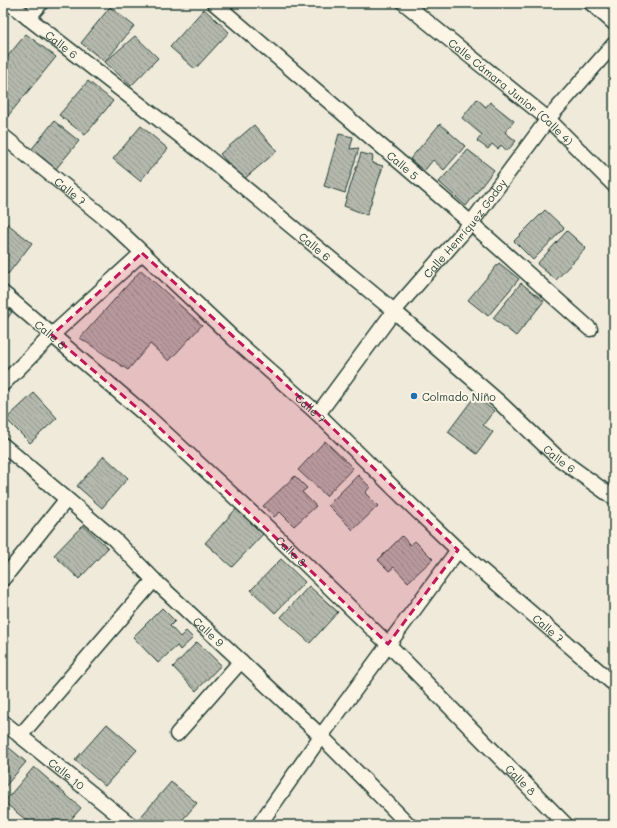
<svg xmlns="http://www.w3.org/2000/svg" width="617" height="828" viewBox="0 0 617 828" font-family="Mali,sans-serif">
<defs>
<pattern id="building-back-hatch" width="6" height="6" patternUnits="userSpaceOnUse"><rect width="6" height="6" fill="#b5b9ad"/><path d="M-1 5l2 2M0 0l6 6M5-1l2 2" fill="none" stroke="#93988e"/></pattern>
</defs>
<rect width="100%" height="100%" fill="#efeada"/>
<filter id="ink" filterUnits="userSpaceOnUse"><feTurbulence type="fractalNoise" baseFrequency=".025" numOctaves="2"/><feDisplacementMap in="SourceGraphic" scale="8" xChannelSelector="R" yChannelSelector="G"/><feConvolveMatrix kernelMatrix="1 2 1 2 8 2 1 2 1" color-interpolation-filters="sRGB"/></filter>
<g filter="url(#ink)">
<path fill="url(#building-back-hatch)" stroke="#1f3d34" d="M110,7L134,26L105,62L81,43Z
M204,9L229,32L195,69L170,47Z
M26,34L56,57L3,122V62Z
M135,36L158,58L131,86L105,62Z
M88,81L113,101L85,135L59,115Z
M477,99L486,107L490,102L514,121L505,132L516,141L507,151L501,145L498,149L492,144L488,149L477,141L482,135L462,118Z
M54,121L79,141L55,170L31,150Z
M440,124L465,146L444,170L433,160L424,171L410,159Z
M254,125L277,151L243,180L220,154Z
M141,126L168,149L140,181L113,159Z
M339,134L353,137L350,149L359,148L345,193L324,186Z
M468,150L494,170L466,206L439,182Z
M361,153L373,156L372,163L383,166L367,215L344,206Z
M545,210L564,228L533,260L514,241Z
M5,222L32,243L8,274L3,270V224Z
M567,231L586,248L556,280L537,264Z
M499,263L519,279L488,316L468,300Z
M141,270L202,325L169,361L150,344L128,370L80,338Z
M521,283L544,301L516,336L493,318Z
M3,305L12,312L3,324Z
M34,393L57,418L30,443L6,419Z
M475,396L494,411L483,425L493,432L477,454L448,432Z
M325,441L353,468L326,496L298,470Z
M104,456L128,478L102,508L77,486Z
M358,475L370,487L365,493L378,506L353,530L328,505Z
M295,476L307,488L302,492L316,506L294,526L280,512L274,517L263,506Z
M236,509L263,534L232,567L205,543Z
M83,525L108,548L79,579L54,555Z
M402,536L410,545L415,541L433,559L408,582L394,567L389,571L378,560Z
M281,559L305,582L275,613L251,590Z
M309,586L338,612L310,643L281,617Z
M162,608L175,621L170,626L180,637L186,631L193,638L180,650L177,646L158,663L133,637Z
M3,636L9,641L3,649Z
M197,642L221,665L196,691L173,667Z
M107,724L137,750L105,786L75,760Z
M7,746L26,762L3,789V750Z
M34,767L81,808L66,825H32L4,802Z
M171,782L197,803L178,825H145L138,820Z"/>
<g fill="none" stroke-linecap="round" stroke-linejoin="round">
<g stroke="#1f3d34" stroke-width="17">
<g id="street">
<path id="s1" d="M9,3L205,155L394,311L499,402L557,457L614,498"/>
<path id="s2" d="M214,3L471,223L590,329"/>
<path id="s3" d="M404,3L548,119L614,185"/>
<path d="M591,3L614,23"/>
<path d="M28,18L41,3"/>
<path id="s4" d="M3,136L112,224L234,339L318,414L411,505L458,550L614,684"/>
<path id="s5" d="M3,293L148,417L265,525L388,644L566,825"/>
<path d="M3,384L52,335L142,253"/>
<path id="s6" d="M318,414L394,311L471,223L548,119L614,44"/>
<path id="s7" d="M3,445L114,539L154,580L321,736L409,825"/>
<path d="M3,579L66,500"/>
<path id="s8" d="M3,722L131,825"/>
<path d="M177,734L241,661"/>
<path d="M20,736L154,580"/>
<path d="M259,825L321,736L458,550"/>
</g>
</g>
<use href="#street" stroke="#fcf5e5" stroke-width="14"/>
</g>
</g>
<path fill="#c2185b" fill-opacity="0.2" stroke="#c2185b" stroke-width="3" stroke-dasharray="8 5" stroke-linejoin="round" d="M142,253L318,414L458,550L388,644L148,417L52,335Z"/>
<circle fill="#1f6fb2" stroke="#fcf5e5" stroke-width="1.5" cx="414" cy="396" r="4"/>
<g text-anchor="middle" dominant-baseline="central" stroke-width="4" stroke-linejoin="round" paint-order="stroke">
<g font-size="11" fill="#1f3d34" stroke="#fcf5e5">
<text stroke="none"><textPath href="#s1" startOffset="67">Calle 6</textPath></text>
<text stroke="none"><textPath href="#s3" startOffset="139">Calle Cámara Junior (Calle 4)</textPath></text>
<text stroke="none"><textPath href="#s2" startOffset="249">Calle 5</textPath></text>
<text stroke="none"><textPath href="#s4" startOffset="87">Calle 7</textPath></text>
<text stroke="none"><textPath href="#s6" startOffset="237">Calle Henríquez Godoy</textPath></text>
<text stroke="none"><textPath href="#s1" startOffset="391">Calle 6</textPath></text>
<text stroke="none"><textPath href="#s5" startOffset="63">Calle 8</textPath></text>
<text stroke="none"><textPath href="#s4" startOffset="411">Calle 7</textPath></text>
<text stroke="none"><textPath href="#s1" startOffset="715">Calle 6</textPath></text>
<text stroke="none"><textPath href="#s5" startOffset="387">Calle 8</textPath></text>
<text stroke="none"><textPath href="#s4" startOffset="735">Calle 7</textPath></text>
<text stroke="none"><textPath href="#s7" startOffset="278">Calle 9</textPath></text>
<text stroke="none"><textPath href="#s8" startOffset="82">Calle 10</textPath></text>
<text stroke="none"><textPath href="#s5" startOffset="711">Calle 8</textPath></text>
</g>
<g font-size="11" fill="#1f3d34" stroke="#fcf5e5" text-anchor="start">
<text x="422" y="396">Colmado Niño</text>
</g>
</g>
<rect width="617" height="828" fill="none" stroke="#fcf5e5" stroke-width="16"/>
<rect x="8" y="8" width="601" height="812" fill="none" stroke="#1f3d34" stroke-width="1.5" filter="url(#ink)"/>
</svg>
